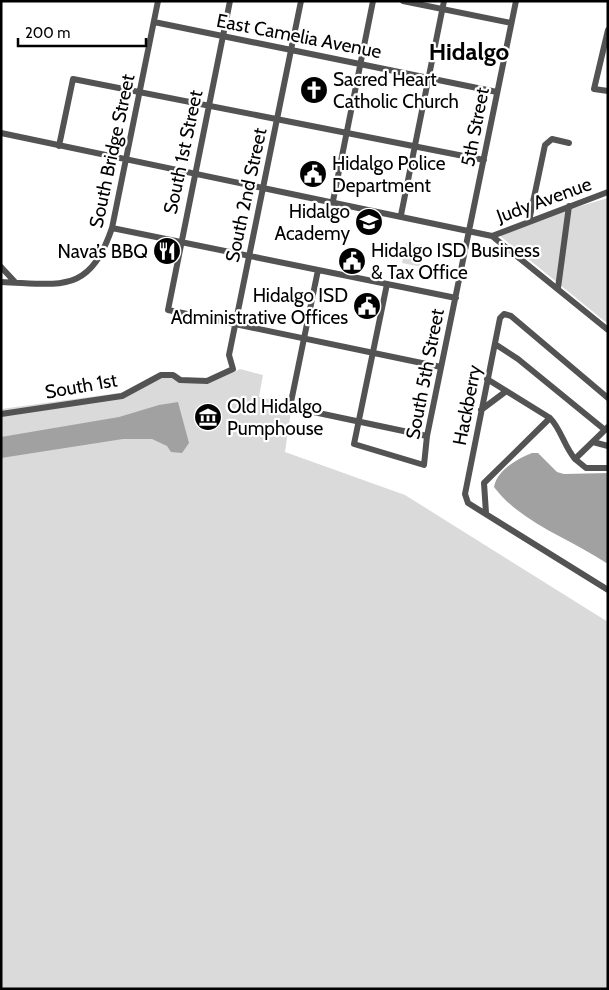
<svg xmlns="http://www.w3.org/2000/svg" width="609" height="990" viewBox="0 0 609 990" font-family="Cabin,sans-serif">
<rect width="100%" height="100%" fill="#fff"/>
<path fill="#dadada" d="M608,198V324L499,235L557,213Z
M406,243L425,247L422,267L402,263Z
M240,369L263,375L259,397L292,404L285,452L405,495L608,622V989H1V409L126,392L155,376L176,373L190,382L208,384Z"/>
<path fill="#a1a1a1" d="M178,402L189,443L182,453L171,452L167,446L152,439H123L1,458V437L119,417L159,405Z
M532,453H538L557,472L564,474L608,473V564C571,539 521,523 494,487C497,470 517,459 532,453Z"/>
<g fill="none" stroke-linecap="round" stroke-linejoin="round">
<path stroke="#535353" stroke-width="6" d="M230,1L168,310L441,367
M403,1L511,23
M154,22L497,92
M608,30L594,89L608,91
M1,133L492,236L608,330
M59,146L73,79L484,160
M333,201L373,1
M401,215L444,1
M529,221L545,145L552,139L569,143
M112,228L456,298
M492,236L608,192
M1,267L15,282
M318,270L290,407L427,436
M1,282C61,284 89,295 112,228L158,1
M387,284L354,444L424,465L427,436L516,1
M558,288L569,206
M495,344L518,359L605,430
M487,379L550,418C561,429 564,446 575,459
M608,398L511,316L504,314L500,318L465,494L468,503L608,590
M481,410L505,392
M1,414L122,396L161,375H173L180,380L207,381L233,369L229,355L301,1
M608,427L575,459L586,468H608
M593,442L608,446
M486,513L484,483L550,418"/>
</g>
<defs>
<g id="church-disc" transform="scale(1.4375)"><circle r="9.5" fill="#000" stroke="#fff"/><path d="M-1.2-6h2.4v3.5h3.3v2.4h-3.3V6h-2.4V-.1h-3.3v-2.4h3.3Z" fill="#fff"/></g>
<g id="civic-disc" transform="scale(1.4375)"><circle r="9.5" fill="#000" stroke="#fff"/><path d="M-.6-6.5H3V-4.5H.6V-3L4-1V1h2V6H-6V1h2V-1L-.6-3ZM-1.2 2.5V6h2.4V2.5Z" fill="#fff"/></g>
<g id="school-disc" transform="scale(1.4375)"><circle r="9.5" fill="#000" stroke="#fff"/><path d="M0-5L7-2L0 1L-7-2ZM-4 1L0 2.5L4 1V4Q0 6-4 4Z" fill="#fff"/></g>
<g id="restaurant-disc" transform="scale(1.4375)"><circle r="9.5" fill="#000" stroke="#fff"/><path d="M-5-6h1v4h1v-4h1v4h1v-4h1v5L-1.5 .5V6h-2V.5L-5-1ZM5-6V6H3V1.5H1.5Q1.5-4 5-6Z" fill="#fff"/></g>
<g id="museum-disc" transform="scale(1.4375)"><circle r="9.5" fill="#000" stroke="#fff"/><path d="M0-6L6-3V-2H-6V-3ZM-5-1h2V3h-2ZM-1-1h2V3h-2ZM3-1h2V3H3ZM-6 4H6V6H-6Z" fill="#fff"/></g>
</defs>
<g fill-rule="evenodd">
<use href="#church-disc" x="314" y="90"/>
<use href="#civic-disc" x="313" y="174"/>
<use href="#school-disc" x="369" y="222"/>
<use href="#restaurant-disc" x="167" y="251"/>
<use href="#civic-disc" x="352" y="261"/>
<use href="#civic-disc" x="367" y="306"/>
<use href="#museum-disc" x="208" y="417"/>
</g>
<g text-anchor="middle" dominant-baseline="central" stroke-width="4.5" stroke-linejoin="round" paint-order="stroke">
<g font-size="19" fill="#000" stroke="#fff">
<text transform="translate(299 36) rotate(11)">East Camelia Avenue</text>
<text transform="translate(475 127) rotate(-79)">5th Street</text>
<text transform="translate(112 151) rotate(-78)">South Bridge Street</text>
<text transform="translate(183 152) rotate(-78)">South 1st Street</text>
<text transform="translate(246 195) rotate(-78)">South 2nd Street</text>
<text transform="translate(544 200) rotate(-20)">Judy Avenue</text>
<text transform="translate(425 374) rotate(-79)">South 5th Street</text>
<text transform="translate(81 386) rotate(-10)">South 1st</text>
<text transform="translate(467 405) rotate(-79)">Hackberry</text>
</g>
<g font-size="19" fill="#000" stroke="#fff" text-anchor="start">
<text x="333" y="79">Sacred Heart<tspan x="333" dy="22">Catholic Church</tspan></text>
<text x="332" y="163">Hidalgo Police<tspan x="332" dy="22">Department</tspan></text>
<text x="350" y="211" text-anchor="end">Hidalgo<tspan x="350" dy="22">Academy</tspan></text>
<text x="371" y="250">Hidalgo ISD Business<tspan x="371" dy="22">&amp; Tax Office</tspan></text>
<text x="148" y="251" text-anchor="end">Nava’s BBQ</text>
<text x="348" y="295" text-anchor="end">Hidalgo ISD<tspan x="348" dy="22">Administrative Offices</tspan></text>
<text x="227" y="406">Old Hidalgo<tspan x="227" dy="22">Pumphouse</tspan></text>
</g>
<g font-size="24" font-weight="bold" fill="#000" stroke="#fff">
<text x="469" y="51">Hidalgo</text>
</g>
</g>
<rect width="609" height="990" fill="none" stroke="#000000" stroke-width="5"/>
<path d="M18 38v8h128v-8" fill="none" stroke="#000000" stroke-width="2.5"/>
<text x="25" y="38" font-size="15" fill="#000000" stroke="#ffffff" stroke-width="4" paint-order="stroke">200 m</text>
</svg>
